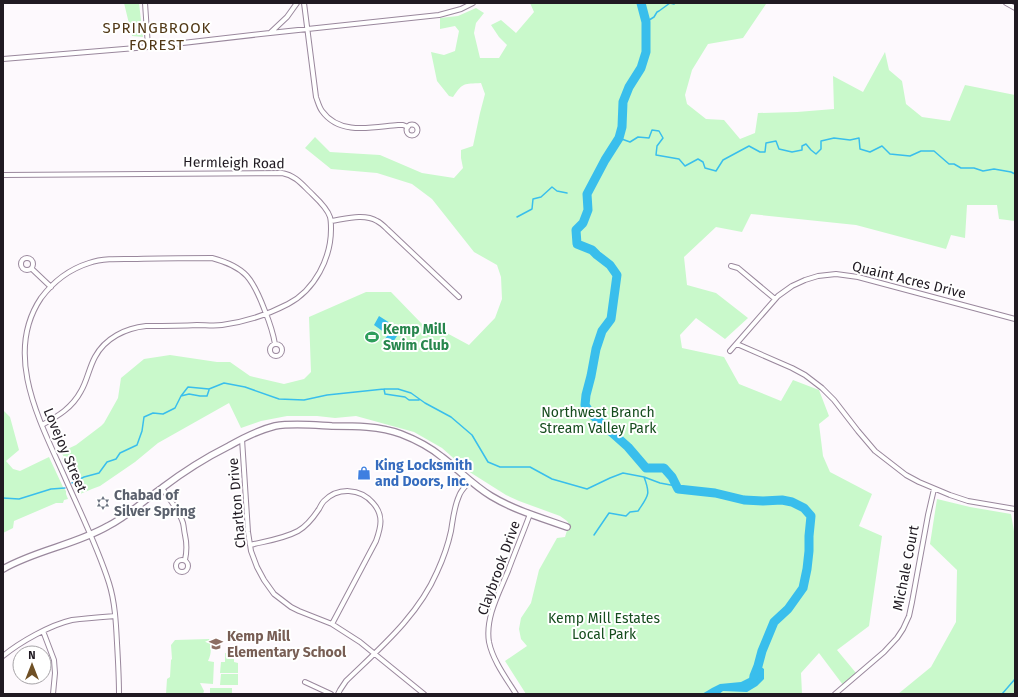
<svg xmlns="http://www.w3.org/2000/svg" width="1018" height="697" viewBox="0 0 1018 697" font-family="'Fira Sans',sans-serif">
<rect width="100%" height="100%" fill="#fdf9fd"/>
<path fill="#c9f9cb" d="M124,3H139L143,37L132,36Z
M530,3H774L766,4L743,38L708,44L692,70L685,95L687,104L706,119L724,120L740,139L755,133L758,113L797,112L834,109L833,76L863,92L885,52L889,70L902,81L906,104L922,117L950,121L965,85L1015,95V221L999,219L997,205H967L965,238L951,235L946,249L856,225L751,214L742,232L716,227L684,257L687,285L716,293L748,318L725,339L696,318L680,335L682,348L724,357L739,384L781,401L793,380L819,390L829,416L819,424L823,456L830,472L872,494L859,526L882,536L869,626L837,650L856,673L843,685L819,653L801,673L802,694H526L505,661L527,646L521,639L519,629L521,618L531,603L539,570L557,538L565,537L569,524L567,521L560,516L519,501L506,495L468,471L442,448L414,432L356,416L335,418L317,416H287L261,421L241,428L229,403L158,443L135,462L100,486L92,489L80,494L70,472L62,458L64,457L61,452L76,445L101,426L104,423L118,398L121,378L144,359L170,355L217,362H230L250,376L284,384L304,379L311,372L309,317L366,292H391L423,325L430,324L469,345L495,318L502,299L501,277L497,265L474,252L432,199L412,184L377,173L331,169L305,148L315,137L330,152L380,155L422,173L454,178L463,168L461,158V150L473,146L480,113L485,94L481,83C464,84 463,82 453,97L449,96L437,81L431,52L444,55L455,51L459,31L455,26L440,29V18L458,16L476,8L484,13L476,23L474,33L480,58H499L507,45L499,37L491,25L501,20L516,33L534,12Z
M3,410L10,417L19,450L6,461L13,469L20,471L49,457L63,487L66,491V494L68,499L64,500L63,503H56L14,521L13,528L3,533Z
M937,499L970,507L1011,514L1015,537V694H898L931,667L956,622L957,570L930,544Z
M209,639C211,647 212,653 208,661L214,662L213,684L200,683L204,691L203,694H166L167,679L170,677L171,660L172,659L171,645L175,640Z
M225,653H234V662L238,663V673H220L221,662H230H225Z
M221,674H238V685H220Z
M210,688H232V694H210Z"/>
<path fill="#39beec" d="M379,316L401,330L391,345L384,340L388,335L374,325Z
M756,663L764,669V679L757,686L747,692L723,691L719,694H702L712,688L720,684L741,682L749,678Z"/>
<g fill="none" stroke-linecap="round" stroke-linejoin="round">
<path stroke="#39beec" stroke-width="1.5" d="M646,22L654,17L657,12L659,11L670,3L674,4L675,3
M619,138L630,142L638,137L649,138L652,130L659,131L663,138L657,146L656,155L679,159L685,166L698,159L703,162L705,168L716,171L723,160L749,146L760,152H765L766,143L776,141L779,149L792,152L802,150V146L806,144L811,150L816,154L821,149V141L834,138L850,140L859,138L860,149L870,152L882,146L890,154L910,156L921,151H934L949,164H954L961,168H974L983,171L994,169L1011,172L1015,174
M517,217L532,209L533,199L541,197L552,187L557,191L567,193
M384,389L385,394L405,397L409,400H419
M181,396L189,394L200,396H207L209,390
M72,483L84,477L99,473L107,462L116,459L120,453L137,445L142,431L144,417L153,413L163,414L175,408L181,396L188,387L209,389L224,383L245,387L279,399L304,400L327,395L384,389H398L411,393L425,403L451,417L472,435L488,462L500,467H530L552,479L587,489L610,478L623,473L644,477L660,483L676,486
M3,498L19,499L51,489L65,488
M594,535L609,513L626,516L630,512L638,511C648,496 651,495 644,477
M1002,694L1015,679"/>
<path stroke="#39beec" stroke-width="9" d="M641,3L646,22V52L641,68L629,87L623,102L622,127L619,138L605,160L587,194L588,210L583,223L576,230L577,244L592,250L597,255L610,265L617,275L611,319L602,331L596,349L591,376L586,395L585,405L590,413L628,447L646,468H664L672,477L678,489L715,493L744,500L763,501L782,500L792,502L804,508L811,516L809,536V551L807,569L803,588L788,609L774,622L762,651L758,666L754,676"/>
<g stroke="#9a889d" stroke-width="6">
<path id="street" d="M145,3L148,47
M304,3L316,97C318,102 319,107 322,111C340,136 373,127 398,125H403L408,127
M1006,3L1015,8
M270,33L439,15L461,9L473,3
M3,59L148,47L270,33L287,17L297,3
M406.5 130a5.5 5.5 0 1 1 11 0a5.5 5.5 0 1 1-11 0Z
M3,175L282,173C294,175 301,183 309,191C316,198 327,207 330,217C331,221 331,225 331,229C331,258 315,290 288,304C267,315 244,322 222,325C214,326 205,325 197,325C180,326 163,326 146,326C126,328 105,338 95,357C89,368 87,381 81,391C72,408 58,416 42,425
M331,221C345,219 364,213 377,221C381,223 384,226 387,229L459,297
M21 264a6 6 0 1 1 12 0a6 6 0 1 1-12 0Z
M731,266L738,268L775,299
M32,269L51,287
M270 350a6 6 0 1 1 12 0a6 6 0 1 1-12 0Z
M737,344L792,368L805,375L822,388L834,400L858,431L875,451L906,475L919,482L950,495L968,501L1015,509
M730,351L778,296L792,286L805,280L818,276L836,274L858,277L1015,319
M242,439L248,532L251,551L257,567L264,580L274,594L291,607L299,611L332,624L360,642L424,694
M162,488C169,499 179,510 183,523C184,527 184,531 185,535C187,544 187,551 185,560
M250,545C266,541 283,539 298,531C307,526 313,518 319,509C320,507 322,503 324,501C338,487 360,488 373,503C384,515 381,527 376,541L332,624
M176 566a6 6 0 1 1 12 0a6 6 0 1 1-12 0Z
M43,631L54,660L55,673L53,694
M3,656C20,642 50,625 72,620C86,618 101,617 115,616
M305,682L331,694
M119,694C119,677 118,660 117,643C116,623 115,602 109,583C98,548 81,514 66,480C42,425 2,356 41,298C53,282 70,269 89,263C104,258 121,259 137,259C162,258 187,258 212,258C246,267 253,279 265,311C269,321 273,332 275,344
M338,694L340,690L346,681C380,648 418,616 437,572C443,559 448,545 451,531C453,519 454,507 459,496C461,490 466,486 470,481
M516,694C506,678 493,661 489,642C485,618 499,593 508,571C515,552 523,533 530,514
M835,694L884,652L897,638L903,629L909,616L912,602L928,515L934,489"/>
</g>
<g stroke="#9a889d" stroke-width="8">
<path id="secondary" d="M3,569C36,550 75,545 108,526C128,516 144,500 162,488C183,472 205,458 229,446C243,438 259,430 275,426C293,423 313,425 332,426C354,426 380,426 401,434C414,439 431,448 442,457C459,470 473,485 491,496C514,510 542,518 567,527"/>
</g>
<use href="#street" stroke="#fff" stroke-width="4"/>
<use href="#secondary" stroke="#fff" stroke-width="5.5"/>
</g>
<defs>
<g id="stadium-bare" transform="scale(1.08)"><path d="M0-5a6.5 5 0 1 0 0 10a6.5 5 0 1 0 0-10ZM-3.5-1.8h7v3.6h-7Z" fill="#2e9e5b" stroke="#fff" stroke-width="2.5" paint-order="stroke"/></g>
<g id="shop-bare" transform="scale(1.08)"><path d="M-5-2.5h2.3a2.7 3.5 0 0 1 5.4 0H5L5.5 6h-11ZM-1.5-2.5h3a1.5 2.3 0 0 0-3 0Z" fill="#3f7fe0" stroke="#fff" stroke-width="2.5" paint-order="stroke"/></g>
<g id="synagogue-bare" transform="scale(1.08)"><path d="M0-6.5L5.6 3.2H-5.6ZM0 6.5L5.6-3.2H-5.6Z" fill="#6b7280" stroke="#fff" stroke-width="2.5" paint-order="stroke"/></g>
<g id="school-bare" transform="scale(1.08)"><path d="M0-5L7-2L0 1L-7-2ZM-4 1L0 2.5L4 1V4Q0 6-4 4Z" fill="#8d6e63" stroke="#fff" stroke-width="2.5" paint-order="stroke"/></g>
</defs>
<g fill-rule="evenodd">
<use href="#stadium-bare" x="372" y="337"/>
<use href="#shop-bare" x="364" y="473"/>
<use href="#synagogue-bare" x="103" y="503"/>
<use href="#school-bare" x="216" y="644"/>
</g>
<g text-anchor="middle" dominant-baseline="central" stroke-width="4" stroke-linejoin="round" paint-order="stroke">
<g font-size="14" fill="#201a22" stroke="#fff">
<text transform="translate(234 163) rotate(1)">Hermleigh Road</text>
<text transform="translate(909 280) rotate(14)">Quaint Acres Drive</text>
<text transform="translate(65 450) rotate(67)">Lovejoy Street</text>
<text transform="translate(237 503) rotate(-95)">Charlton Drive</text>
<text transform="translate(499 568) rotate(-70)">Claybrook Drive</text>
<text transform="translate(906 568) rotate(-79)">Michale Court</text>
</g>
<g font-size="14" font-weight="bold" fill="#27864d" stroke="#fff" text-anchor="start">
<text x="383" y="329">Kemp Mill<tspan x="383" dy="16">Swim Club</tspan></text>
</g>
<g font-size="14" fill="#154c1d" stroke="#fff">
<text x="598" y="412">Northwest Branch<tspan x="598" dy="16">Stream Valley Park</tspan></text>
<text x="604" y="618">Kemp Mill Estates<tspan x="604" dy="16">Local Park</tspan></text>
</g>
<g font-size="14" font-weight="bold" fill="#366cbe" stroke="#fff" text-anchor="start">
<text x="375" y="465">King Locksmith<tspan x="375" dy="16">and Doors, Inc.</tspan></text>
</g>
<g font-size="14" font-weight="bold" fill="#5b616d" stroke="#fff" text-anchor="start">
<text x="114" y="495">Chabad of<tspan x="114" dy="16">Silver Spring</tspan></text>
</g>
<g font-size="14" font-weight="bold" fill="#785e54" stroke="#fff" text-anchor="start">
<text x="227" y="636">Kemp Mill<tspan x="227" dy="16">Elementary School</tspan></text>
</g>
<g font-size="15" letter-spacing="1" fill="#513816" stroke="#fff">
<text x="157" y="28">SPRINGBROOK<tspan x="157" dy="17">FOREST</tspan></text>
</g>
</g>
<rect width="1018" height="697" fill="none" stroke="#201a22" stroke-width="8"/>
<g transform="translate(32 665)"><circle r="19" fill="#ffffff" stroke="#a6a3a7"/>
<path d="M0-3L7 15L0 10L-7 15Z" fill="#6f5025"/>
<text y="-6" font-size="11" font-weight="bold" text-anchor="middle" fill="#201a22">N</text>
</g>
</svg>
